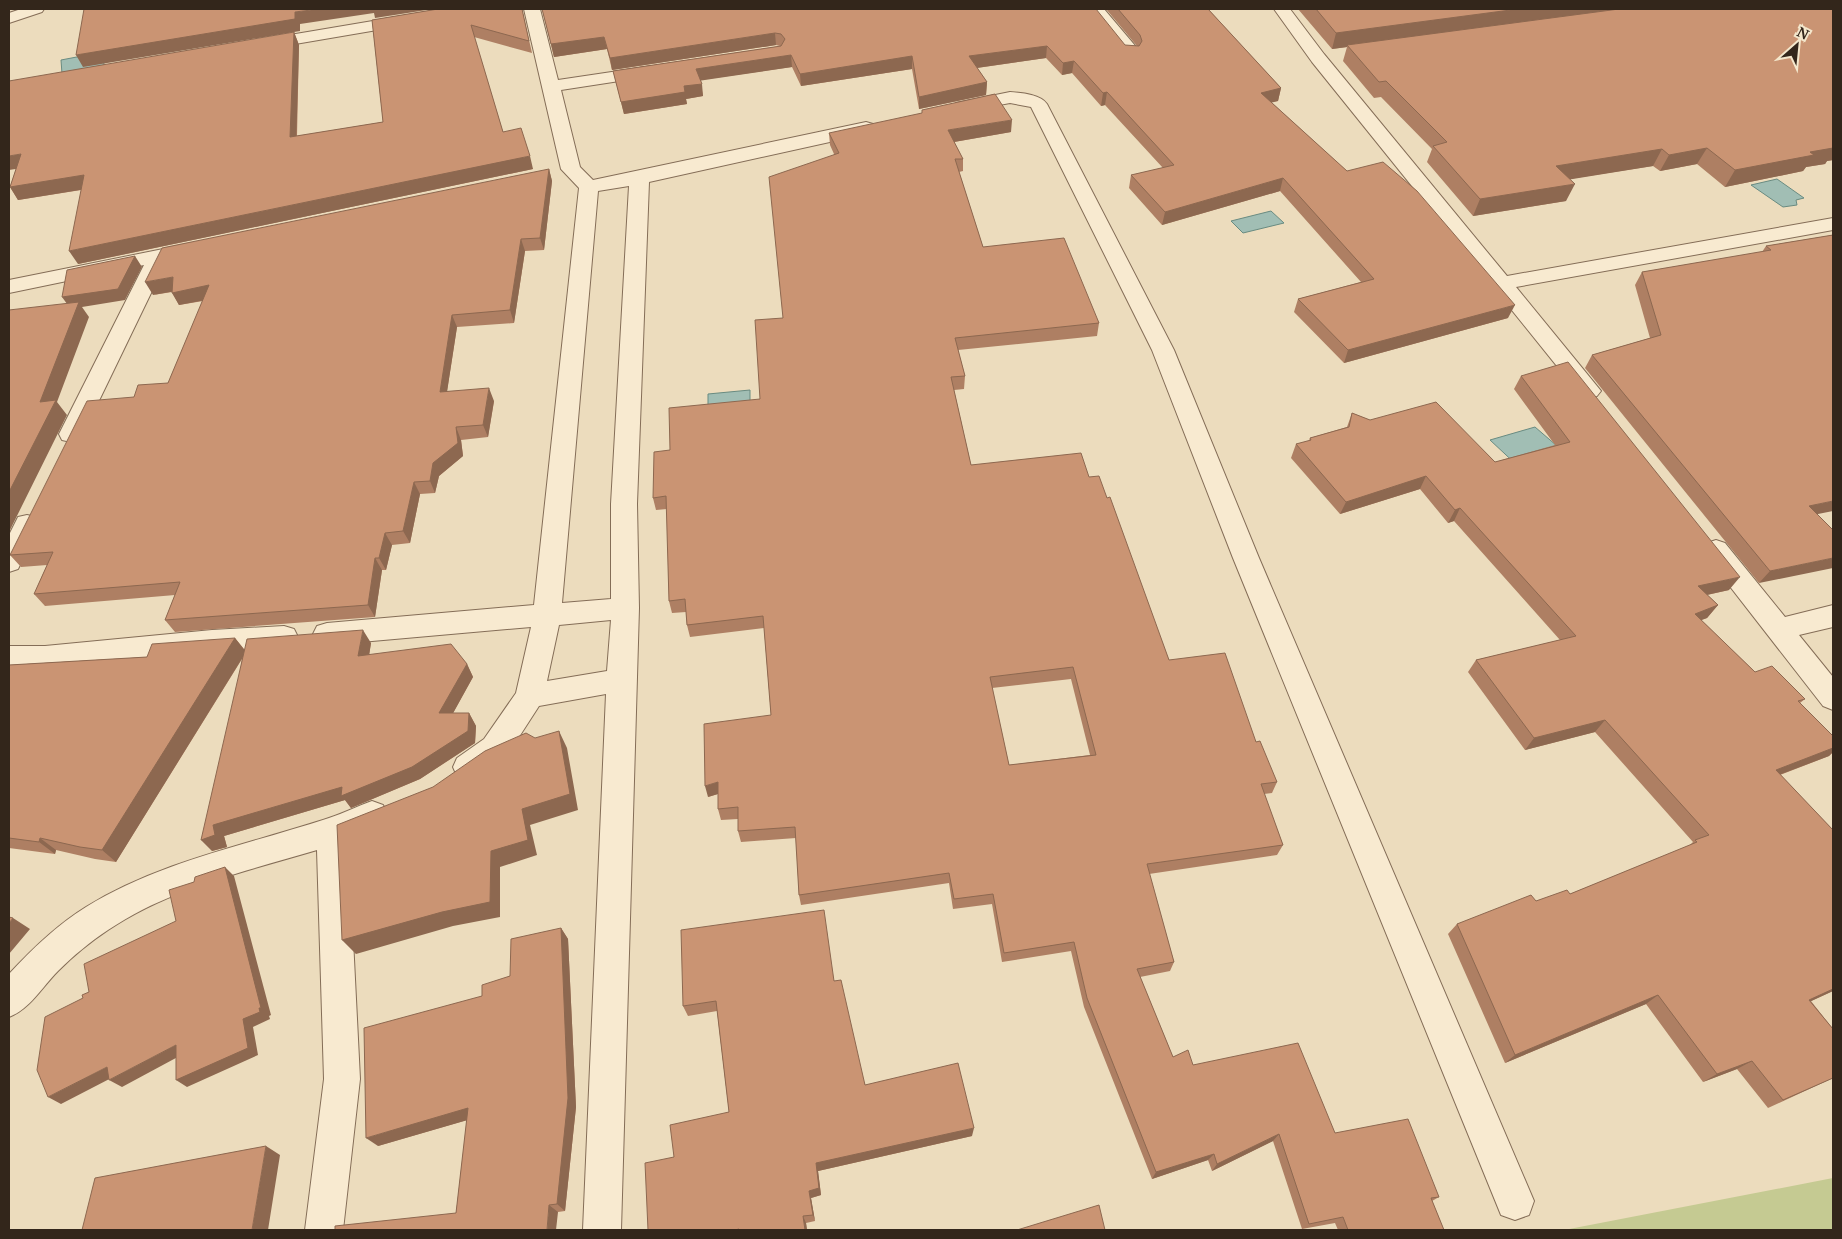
<svg xmlns="http://www.w3.org/2000/svg" width="1842" height="1239" viewBox="0 0 1842 1239" font-family="'Noto Serif',serif">
<rect width="100%" height="100%" fill="#ecdcbd"/>
<path fill="#c5ca92" d="M1833,1178V1230H1564Z"/>
<path fill="#a1beb4" stroke="#698b81" d="M103,52L104,65L62,74L61,60Z
M1777,179L1804,198L1796,200L1797,205L1783,207L1751,185Z
M1271,211L1284,223L1243,233L1231,221Z
M750,390V405L708,409V394Z
M1535,427L1564,452L1520,468L1490,440Z"/>
<g fill="none" stroke-linecap="round" stroke-linejoin="round">
<g stroke="#846d57" stroke-width="2">
<path id="minor" d="M21,9H44L42,12L9,23V13Z
M444,9H479L477,12L471,14L260,50L254,49L252,45L254,41L260,40Z
M524,9H540L558,80L652,66L658,67L661,71L658,75L652,76L561,90L580,167L593,180L866,122L873,124L875,128L873,132L866,134L649,182L637,504L639,608L621,1230H583L606,694L539,706L506,757L479,776L468,780L457,776L453,767L457,758L484,739L516,693L531,627L327,645L317,642L313,634L317,626L327,623L534,605L579,188L561,169ZM629,186L611,504V599L562,603L598,191ZM611,620L607,671L547,681L559,625Z
M1088,9H1104L1137,48L1139,52L1137,56H1125Z
M1274,9H1290L1324,54L1507,276L1833,218V230L1516,287L1601,391L1597,396L1589,399L1581,396L1312,62Z
M1010,92C1021,93 1040,94 1047,104L1174,350L1259,558L1534,1201L1529,1215L1515,1220L1501,1215L1233,558L1152,350L1031,107L1010,103L962,112L956,111L953,107L956,103Z
M193,243L200,245L203,249L200,253L167,260L80,440L71,442L62,440L59,434L144,265L9,293V280Z
M27,515L36,517L40,524L18,569L9,572V535L18,517Z
M1716,540L1725,543L1785,617L1833,605V627L1799,635L1833,677V710L1823,706L1707,557L1703,550L1707,543Z
M284,626L294,629L298,637L294,645L284,648L212,652L45,668H9V646H45L212,630Z
M372,801L383,805L388,815L383,825L348,839L360,1079L343,1230H305L324,1079L317,850C247,871 170,888 108,930C90,942 73,956 58,971C42,987 30,1009 9,1017V974C32,949 57,925 86,907C161,861 247,845 329,818C344,813 358,806 372,801Z"/>
</g>
<use href="#minor" fill="#f8ead0" fill-rule="evenodd"/>
</g>
<path fill="#ae7f63" fill-rule="evenodd" d="M522,9L532,53L474,37L503,132L533,169L78,264L81,190L18,200L10,187L16,169L294,32L299,45L297,136L383,122L372,20Z
M542,9L1137,46L1106,9H1208L1281,88L1278,101L1271,102L1508,318L1344,363L1294,312L1298,299L1361,282L1280,191L1162,225L1129,188L1131,175L1163,168L1105,105L1101,106L1072,73L1062,75L1046,58L977,68L987,82L986,95L919,109L912,69L801,86L792,67L700,80L703,96L686,99L687,104L624,114L613,71L780,46L776,45L612,70L607,49L554,57Z
M1298,9H1833V160L1827,161L1825,164L1806,167L1803,171L1725,187L1697,164L1660,171L1653,166L1569,179L1566,201L1473,216L1427,162L1432,149L1381,97L1374,98L1343,61L1347,47L1332,49Z
M1011,132L954,142L963,159V171L959,172L983,247L1099,323L1097,336L958,350L965,376L964,389L954,390L971,465L1089,477L1107,498L1169,660L1256,742L1277,782L1272,793L1264,794L1283,845L1277,855L1149,874L1174,962L1170,971L1140,977L1173,1057L1335,1133L1439,1197L1432,1201L1444,1230H1338L1335,1223L1302,1229L1273,1141L1212,1171L1208,1160L1152,1179L1084,1007L1071,951L1002,962L992,904L953,909L949,883L801,905L799,895L796,838L741,842L738,831V819L721,820L718,809V794L708,797L771,715L764,628L690,637L687,625L686,612L672,613L669,601L667,509L656,510L653,498L670,450L760,399L783,318L834,154L830,145L829,133ZM1071,679L1090,755L1009,765L992,688Z
M549,169L552,181L544,250L525,251L514,323L457,327L447,391L494,401L488,437L461,440L463,456L439,476L435,493L420,494L410,543L392,545L386,570H382L375,617L175,632L165,620L175,595L45,606L34,594L47,565L21,567L10,555L134,397L168,383L203,301L179,305L172,292L153,295Z
M1833,235L1817,514L1833,530L1759,583L1585,368L1592,355L1650,338L1635,285L1642,272L1762,252L1766,246Z
M1521,376L1729,590L1707,595L1718,605L1707,618L1701,620L1755,672L1805,699L1800,703L1833,736V752L1829,756L1780,775L1833,830V991L1811,1001L1833,1029V1078L1768,1108L1737,1069L1703,1082L1646,1004L1505,1063L1448,934L1457,924L1536,901L1570,894L1689,846L1693,842L1595,732L1525,750L1468,672L1476,660L1560,640L1454,521L1448,523L1420,489L1340,514L1291,458L1296,444L1309,441L1310,438L1347,427L1352,413L1370,420L1495,462L1555,445L1514,389Z
M235,638L244,649L371,643L369,655L467,664L473,677L453,713H469L476,726L475,743L420,779L351,808L345,800L224,836L227,847L212,851L242,659L116,862L95,859L56,850L55,854L9,848V665L147,657Z
M561,928L568,939L576,1107L565,1211L558,1212L456,1213L467,1120L378,1146L482,996L510,976Z
M834,980L865,1085L972,1136L818,1171L821,1195L811,1198L815,1221L806,1223L807,1230H648L674,1157L729,1112L717,1011L688,1016L683,1006Z"/>
<path fill="#8d6850" d="M319,9H433L375,18L374,13L300,24V31L83,67L76,55L295,12Z
M1518,9H1628L1347,45V47L1332,49L1336,33Z
M294,32L299,45L296,149L290,137Z
M775,33L776,45L612,70L610,58Z
M604,37L607,49L554,57L551,44Z
M1047,46L1046,58L969,69V56Z
M791,55L792,67L698,81L696,69Z
M912,56V69L801,86L800,74Z
M1074,61L1072,73L1062,75L1063,63Z
M987,82L986,95L919,109V97Z
M702,84L703,96L686,99L687,104L624,114L621,102L684,86Z
M1281,88L1278,101L1258,106L1261,93Z
M1107,92L1105,105L1101,106L1103,93Z
M1012,120L1011,132L948,143V130Z
M1833,146V160L1827,161L1825,164L1806,167L1803,171L1725,187L1735,170Z
M1707,148L1697,164L1660,171L1669,155Z
M1662,149L1653,166L1548,183L1556,166Z
M21,154L29,167L9,170V156Z
M530,156L533,169L78,264L69,251Z
M549,169L552,181L544,250L540,238Z
M84,175L92,188L18,200L10,187Z
M1283,178L1280,191L1162,225L1165,212Z
M1575,184L1566,201L1473,216L1480,199Z
M521,239L525,251L514,323L510,310Z
M135,256L142,267L125,300L82,307L89,317L57,402L67,415L9,532V492L40,402L70,308L62,297Z
M173,277L181,290L153,295L145,282Z
M209,285L216,298L179,305L172,293Z
M1515,305L1508,318L1344,363L1348,350Z
M452,315L457,327L445,405L440,392Z
M489,388L494,401L488,437L483,425Z
M456,427L461,440L463,456L439,476L435,493L430,481L433,463Z
M1426,476L1420,489L1340,514L1346,502Z
M414,482L420,494L410,543L403,531Z
M1833,501V511L1798,518L1809,506Z
M1460,508L1454,521L1448,523L1455,510Z
M385,533L392,545L386,570L379,558Z
M375,558L382,570L375,617L368,605Z
M1833,558V568L1759,583L1770,571Z
M1740,577L1729,590L1688,599L1698,586Z
M1718,605L1707,618L1685,626L1695,614Z
M363,630L371,643L367,669L358,656Z
M235,638L246,652L116,862L102,850Z
M467,664L473,677L446,726L439,713Z
M469,713L476,726L475,743L420,779L351,808L345,800L224,836L227,847L212,851L201,840L213,825Z
M1605,720L1595,732L1525,750L1534,738Z
M559,731L567,748L578,810L530,825L537,855L500,867V917L453,926L356,954L342,940L491,851L522,809Z
M1833,748V752L1829,756L1763,781L1776,770Z
M718,782L721,793L708,797L705,786Z
M40,838L56,850L55,854L39,842Z
M225,867L234,876L271,1015L269,1016L270,1019L253,1027L258,1055L187,1087L176,1080L243,1019Z
M13,918L30,929L9,954V923Z
M561,928L568,939L576,1107L565,1211L557,1204Z
M1833,989V991L1794,1009L1809,1000Z
M1658,995L1646,1004L1505,1063L1515,1055Z
M176,1045L187,1052L122,1087L109,1080Z
M1752,1061L1737,1069L1703,1082L1717,1074Z
M107,1067L119,1074L61,1104L48,1097Z
M468,1108L478,1117L378,1146L366,1138Z
M974,1128L972,1136L818,1171L821,1195L811,1198L815,1221L813,1215L809,1191L816,1163Z
M1279,1134L1273,1141L1212,1171L1217,1164Z
M266,1146L280,1155L268,1230H252Z
M1214,1154L1208,1160L1152,1179L1156,1172Z
M549,1205L558,1212L556,1230H547Z
M803,1216L806,1223L807,1230H805Z"/>
<path fill="#ca9473" stroke="#8d6850" fill-rule="evenodd" d="M84,9H319L295,12V19L76,55Z
M438,9H522L529,41L471,25L503,132L521,128L530,156L69,251L84,175L10,187L21,154L9,156V81L294,32L290,137L383,122L372,20Z
M542,9H1096L1125,45L1139,46L1142,41L1140,35L1118,9H1208L1281,88L1261,93L1347,171L1383,162L1417,191L1515,305L1348,350L1298,299L1374,279L1283,178L1165,212L1131,175L1174,165L1107,92L1103,93L1074,61L1063,63L1047,46L969,56L987,82L919,97L912,56L800,74L791,55L696,69L702,84L684,86L685,92L621,102L613,71L781,46L785,39L781,34L775,33L610,58L604,37L551,44Z
M1316,9H1518L1336,33Z
M1619,9H1833V148L1810,152L1814,155L1735,170L1707,148L1669,155L1662,149L1556,166L1575,184L1480,199L1433,146L1447,142L1386,81L1379,82L1347,45Z
M995,94L1012,120L948,130L963,159H955L983,247L1064,238L1099,323L955,338L965,376L951,377L971,465L1081,453L1089,477L1099,476L1107,498L1110,497L1169,660L1225,653L1256,742L1260,741L1277,782L1261,784L1283,845L1147,864L1174,962L1137,969L1173,1057L1188,1050L1193,1065L1298,1043L1335,1133L1408,1119L1439,1197L1431,1198L1444,1230H1348L1343,1217L1309,1224L1279,1134L1217,1164L1214,1154L1156,1172L1087,998L1074,942L1004,953L993,894L954,899L949,873L799,895L795,827L738,831V807L718,809V782L705,786L704,724L771,715L763,616L687,625L685,599L669,601L666,496L653,498L654,452L670,450L669,408L760,399L755,320L783,318L769,177L839,153L829,133L922,113V110ZM1073,667L1096,755L1009,765L990,677Z
M549,169L540,238L521,239L510,310L452,315L440,392L489,388L483,425L456,427L458,443L433,463L430,481L414,482L403,531L385,533L379,558H375L368,605L165,620L180,582L34,594L53,552L10,555L87,401L134,397L138,385L168,383L209,285L172,293L173,277L145,282L162,248Z
M1833,235V501L1809,506L1833,530V558L1770,571L1592,355L1661,335L1642,272L1771,250L1766,246Z
M135,256L118,289L62,297L67,270Z
M79,302L40,402L56,400L9,492V310Z
M1568,362L1740,577L1698,586L1718,605L1695,614L1755,672L1772,666L1805,699L1798,701L1833,736V748L1776,770L1833,830V989L1809,1000L1833,1029V1078L1783,1100L1752,1061L1717,1074L1658,995L1515,1055L1457,924L1531,895L1536,901L1567,890L1570,894L1697,842L1695,840L1709,835L1605,720L1534,738L1476,660L1576,636L1460,508L1455,510L1426,476L1346,502L1296,444L1311,440L1310,438L1349,427L1352,413L1370,420L1436,402L1495,462L1570,442L1521,376Z
M363,630L358,656L451,644L467,664L439,713H469L468,731L412,767L341,796L342,787L213,825L215,835L201,840L247,639Z
M235,638L102,850L80,847L40,838L39,842L9,838V665L147,657L152,644Z
M559,731L570,794L522,809L528,840L491,851L490,902L442,912L342,940L337,825L433,787L485,751L526,733L535,738Z
M225,867L261,1008H259L260,1012L243,1019L248,1048L176,1080V1045L109,1080L107,1067L48,1097L37,1070L45,1017L83,998L82,995L89,992L84,964L176,921L169,890L194,882L195,877Z
M824,910L834,981L841,980L865,1085L958,1063L974,1128L816,1163L819,1188L809,1191L813,1215L803,1216L805,1230H739V1229L735,1230H648L645,1163L674,1157L670,1125L729,1112L716,1001L683,1006L681,930Z
M9,917L13,918L9,923Z
M561,928L568,1098L557,1204L549,1205L547,1230H335V1226L456,1213L468,1108L366,1138L364,1028L482,996V985L510,976L511,939Z
M266,1146L252,1230H82L95,1178Z
M1099,1205L1105,1230H1017Z"/>
<rect width="1842" height="1239" fill="none" stroke="#33261b" stroke-width="20"/>
<g transform="translate(1797 45) rotate(27)" stroke="#f4e7cc" stroke-width="4" paint-order="stroke">
<path d="M0-4L9 19L0 12L-9 19Z" fill="#33261b"/>
<text y="-8" font-size="14" font-weight="bold" text-anchor="middle" fill="#33261b">N</text>
</g>
</svg>
